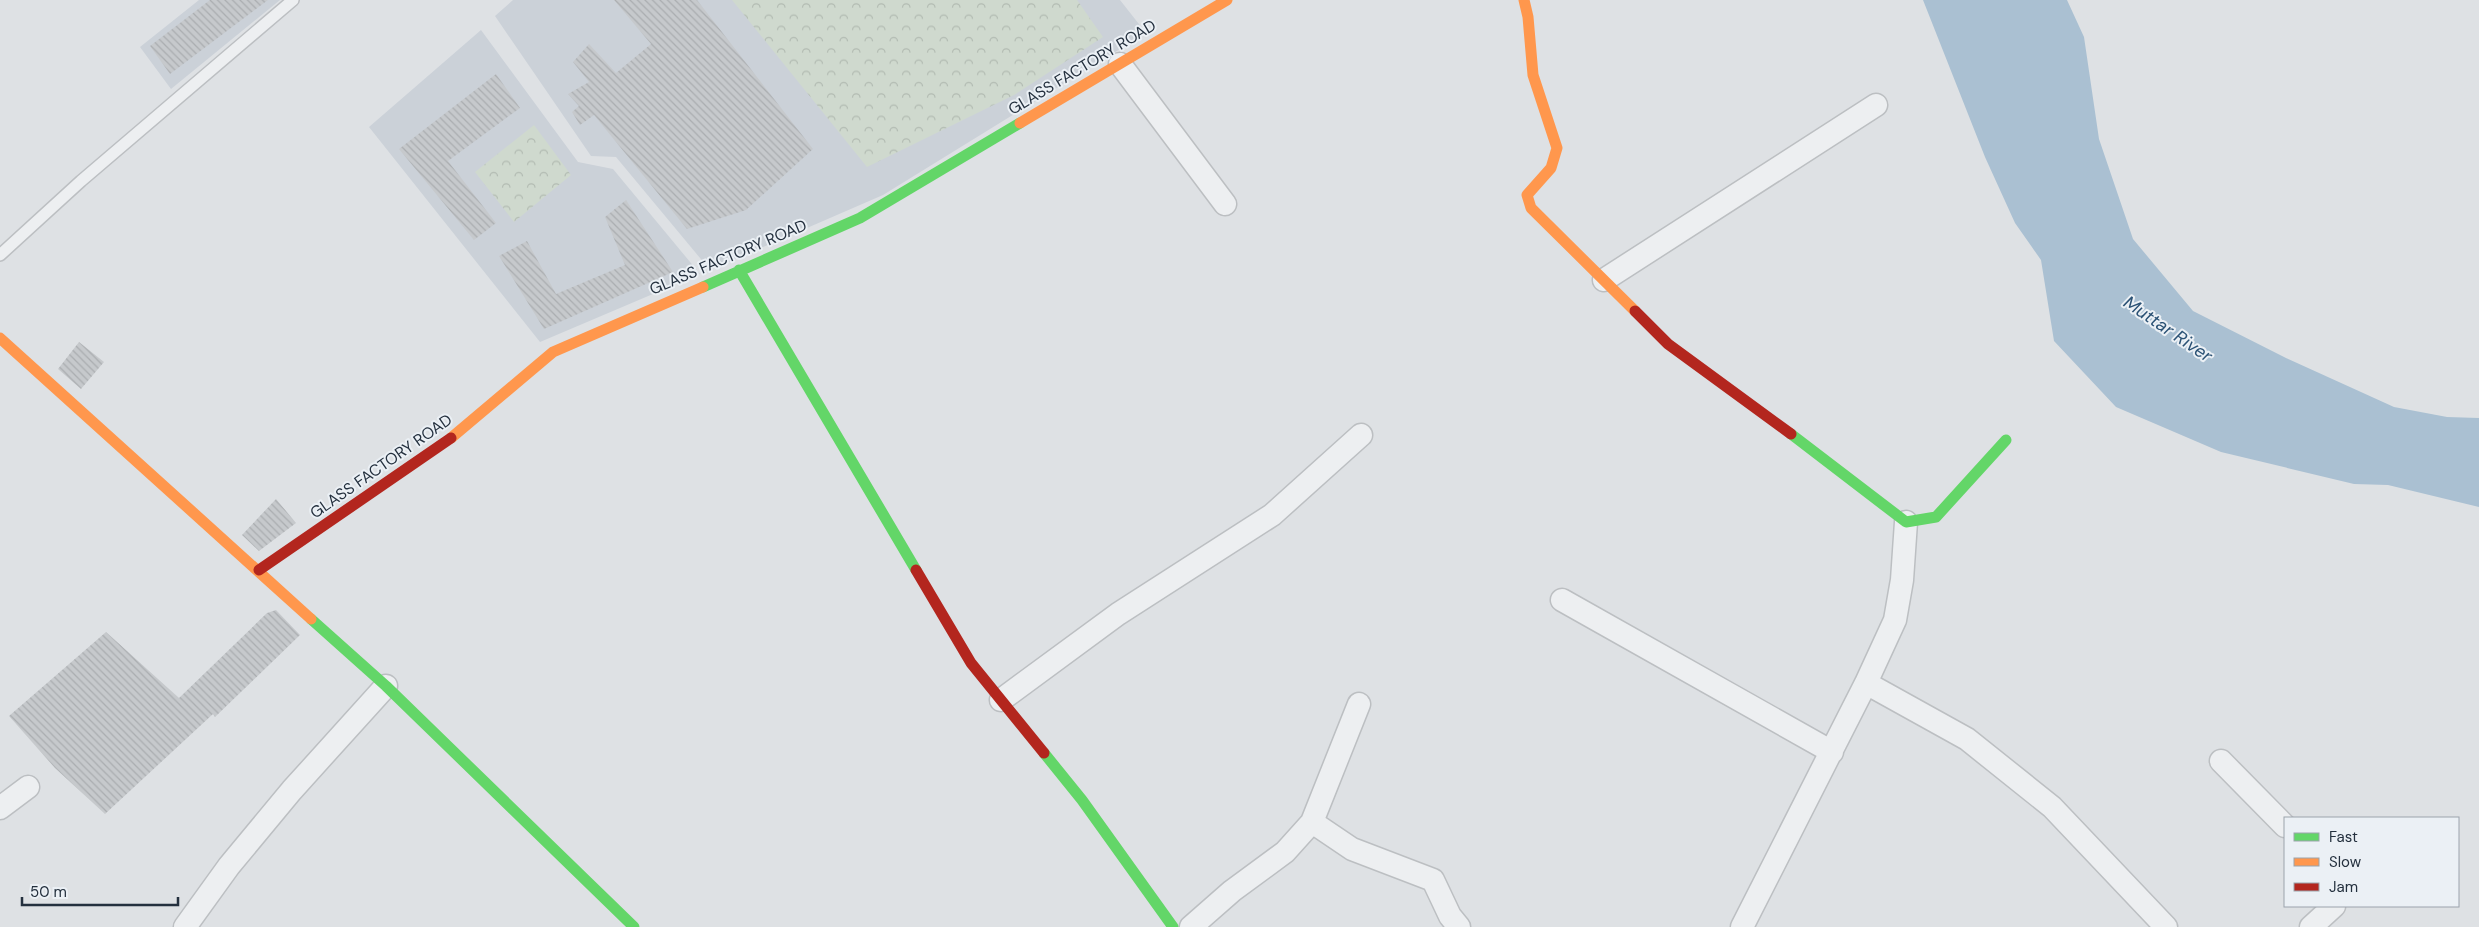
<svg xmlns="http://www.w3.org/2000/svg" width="2479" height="927" viewBox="0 0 2479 927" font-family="'DM Sans',sans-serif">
<defs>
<pattern id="park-crowns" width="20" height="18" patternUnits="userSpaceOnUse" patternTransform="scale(1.25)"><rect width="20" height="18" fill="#cfd9ce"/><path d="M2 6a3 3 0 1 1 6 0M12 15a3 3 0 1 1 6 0" fill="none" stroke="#b2bbb2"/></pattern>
<pattern id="building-back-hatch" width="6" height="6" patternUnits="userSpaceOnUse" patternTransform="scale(1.25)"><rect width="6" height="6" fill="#c6c9cc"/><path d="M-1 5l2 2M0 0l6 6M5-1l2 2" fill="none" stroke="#aaadb0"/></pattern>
</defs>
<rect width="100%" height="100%" fill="#dee1e4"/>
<path fill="#cbd1d8" d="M199,0H280L171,89L140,47Z
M513,0H1120L1146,33L883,195L710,270L616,157L591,156L495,16Z
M481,30L578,162L613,169L700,274L540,342L369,127Z"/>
<path fill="url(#park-crowns)" d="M732,0H1077L1103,37L1014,95L867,167Z
M534,125L571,175L514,222L475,172Z"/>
<path fill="#aac0d2" d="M1923,0H2067L2084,37L2099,139L2133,239L2193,311L2286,358L2394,407L2447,417L2479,418V507L2388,485L2354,484L2221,452L2116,407L2054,341L2041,260L2015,223L1985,157Z"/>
<path fill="url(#building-back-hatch)" d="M210,0H268L170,74L150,46Z
M614,0H697L813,149L746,210L687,229L594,115L580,125L572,112L579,106L568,94L589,82L573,62L589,44L616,73L651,44Z
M496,74L520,108L448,161L496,223L474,240L399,149Z
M626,200L673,272L544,329L499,256L527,241L556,294L625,265L605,217Z
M79,342L104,362L81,389L58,369Z
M276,499L296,523L259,551L242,535Z
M276,610L300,635L215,717L213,714L105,814L55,768L9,716L106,632L179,698L267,613Z"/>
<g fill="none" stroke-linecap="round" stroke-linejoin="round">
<g stroke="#bcbfc2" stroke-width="14">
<path id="lane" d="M0,255L81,181L293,0"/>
</g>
<g stroke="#bcbfc2" stroke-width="25">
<path id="street" d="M1120,64L1225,204
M1604,280L1876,105
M1562,600L1832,752
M1866,683L1967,739L2052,807L2166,927
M1001,700L1118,614L1272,515L1361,435
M2221,761L2285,826
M0,808L28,787
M1312,822L1352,849L1433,880L1450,916L1459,927
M185,927L229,866L292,790L386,686
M1191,927L1232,891L1285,852L1312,822L1359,704
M1742,927L1866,683L1895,620L1902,580L1906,522
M2311,927L2334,906"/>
</g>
<use href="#lane" stroke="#edeff1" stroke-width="11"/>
<use href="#street" stroke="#edeff1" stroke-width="22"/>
<path stroke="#63d668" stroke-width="11" d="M739,270L916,570
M703,287L860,218L1020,123
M1791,434L1906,522L1936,517L2006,440
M311,619L386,686L634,927
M1044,753L1082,800L1173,927"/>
<path stroke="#ff974d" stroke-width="11" d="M1524,0L1528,17L1533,75L1557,148L1551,168L1527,195L1531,208L1635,311
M1020,123L1227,0
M0,338L311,619
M451,438L553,352L703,287"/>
<path stroke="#b3261e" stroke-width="11" d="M1635,311L1668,344L1791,434
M259,570L451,438
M916,570L971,663L1044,753"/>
</g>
<g text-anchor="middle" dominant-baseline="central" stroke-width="4" stroke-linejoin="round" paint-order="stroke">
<g font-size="16" fill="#24303e" stroke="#ebf0f5">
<text transform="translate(1082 67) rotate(-31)">GLASS FACTORY ROAD</text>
<text transform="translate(728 257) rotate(-23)">GLASS FACTORY ROAD</text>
<text transform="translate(381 466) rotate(-35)">GLASS FACTORY ROAD</text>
</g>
<g font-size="18" font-style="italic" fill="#2b5275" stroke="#ebf0f5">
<text transform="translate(2168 329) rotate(34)">Muttar River</text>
</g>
</g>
<rect x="2284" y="817" width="175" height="90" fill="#ebf0f5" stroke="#9ba3ac"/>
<rect x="2294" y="833" width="25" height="8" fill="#63d668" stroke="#9ba3ac"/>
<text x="2329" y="842" font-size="15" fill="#24303e">Fast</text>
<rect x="2294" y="858" width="25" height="8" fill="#ff974d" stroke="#9ba3ac"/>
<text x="2329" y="867" font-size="15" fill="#24303e">Slow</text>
<rect x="2294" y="883" width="25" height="8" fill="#b3261e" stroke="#9ba3ac"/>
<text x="2329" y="892" font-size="15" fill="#24303e">Jam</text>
<path d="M22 897v8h156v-8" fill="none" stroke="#24303e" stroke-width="2.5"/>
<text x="30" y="897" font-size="15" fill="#24303e" stroke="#ebf0f5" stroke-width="4" paint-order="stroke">50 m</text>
</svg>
